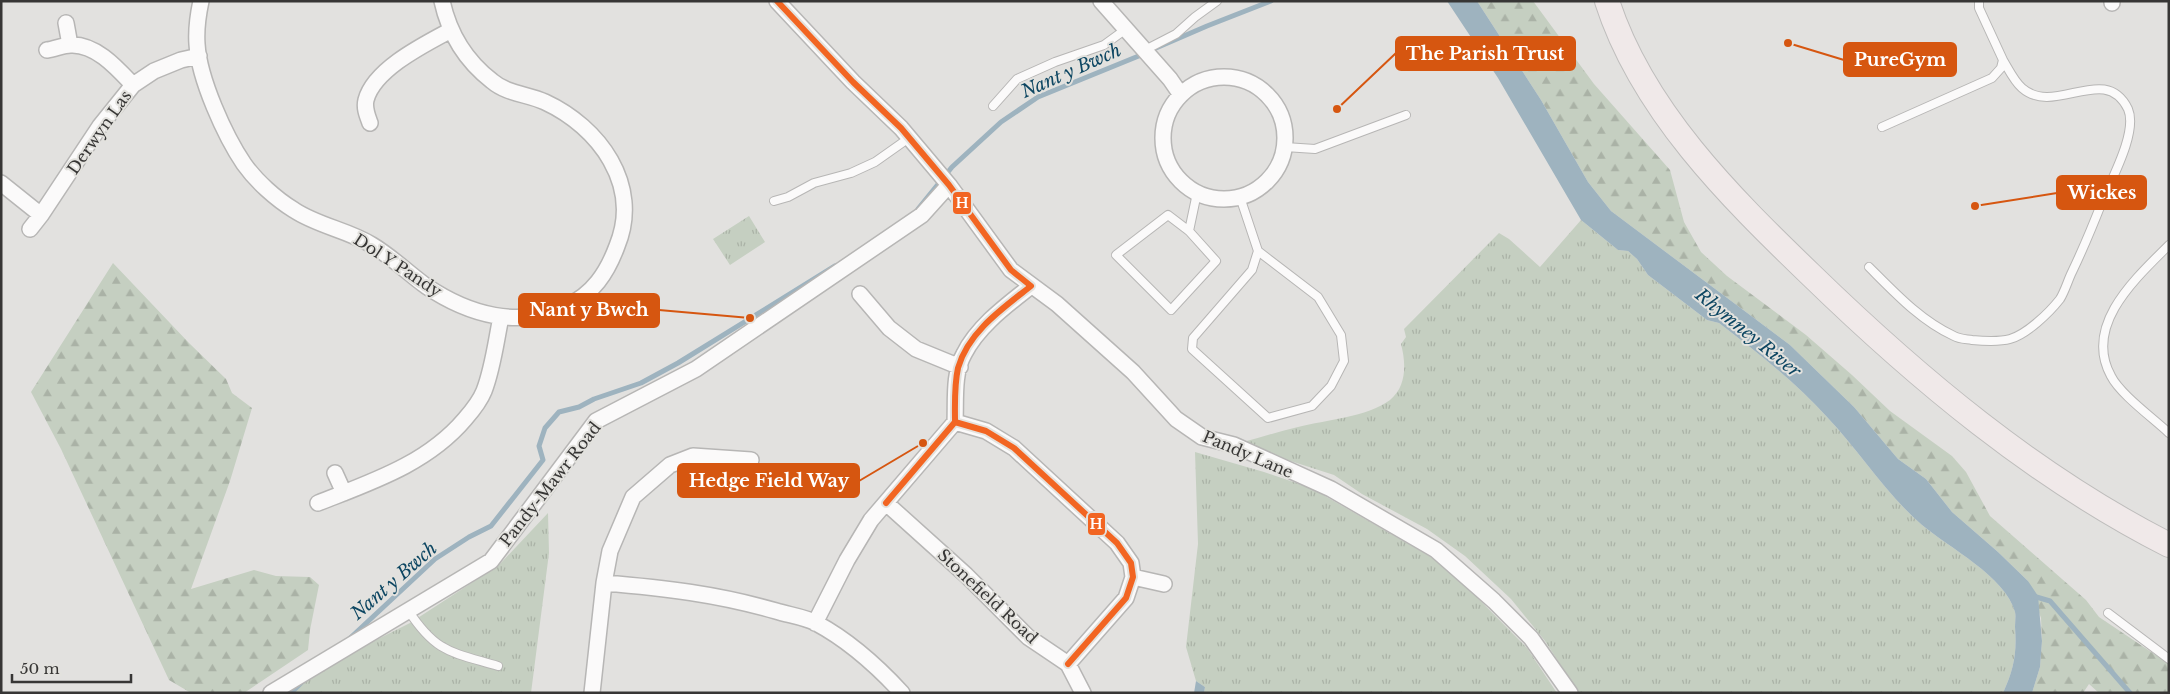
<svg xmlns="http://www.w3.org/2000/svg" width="2170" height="694" viewBox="0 0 2170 694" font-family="'Libre Baskerville',serif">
<defs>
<pattern id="grass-tufts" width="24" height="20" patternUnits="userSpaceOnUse" patternTransform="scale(1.25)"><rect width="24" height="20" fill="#c5cfc1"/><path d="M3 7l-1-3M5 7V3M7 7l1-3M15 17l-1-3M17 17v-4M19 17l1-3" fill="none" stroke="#aab2a6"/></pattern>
<pattern id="forest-firs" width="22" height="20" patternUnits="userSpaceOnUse" patternTransform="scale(1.25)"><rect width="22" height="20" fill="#c5cfc1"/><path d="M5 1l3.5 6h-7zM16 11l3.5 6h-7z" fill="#aab2a6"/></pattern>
</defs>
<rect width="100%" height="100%" fill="#e2e1df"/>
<path fill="url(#grass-tufts)" d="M749,216L765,242L730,265L713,239Z
M1581,220L1618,250L1628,251L1637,259L1648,275L1707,320L1719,323C1757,352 1794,381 1827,417C1860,452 1886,494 1922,525C1949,548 2005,576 2015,612C2016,616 2015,622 2015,627C2017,653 2014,669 2003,693H1579L1545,641L1511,599L1465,556L1427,529L1362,494L1334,475L1278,457L1243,442C1262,437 1280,431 1298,427C1326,420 1367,417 1390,400C1407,386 1406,363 1401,344L1406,337L1404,329L1499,233L1509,239L1540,267Z
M1195,452L1264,472L1311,488L1445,565L1527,648L1557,693H1204L1205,687L1196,681L1186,647L1198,544Z
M548,513L549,553L531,693H291L314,671L410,623L499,565Z"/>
<path fill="url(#forest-firs)" d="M1477,1H1533L1594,84L1670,170L1684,222L1701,252L1727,276L1806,335L1852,375L1890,411L1952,456L1966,472L1990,516L2086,600L2099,617L2169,664V693H2099L2089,684L2083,693H2032L2040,667L2042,641L2041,618L2028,581L1998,552L1952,512L1926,479L1898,459L1854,407L1790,345L1611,211L1588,182L1541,100Z
M113,263L189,343L226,379L232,393L252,408L230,481L191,589L254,570L276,576L310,577L319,585L310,630L308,650L244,693H191L169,680L61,449L31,392Z"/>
<path fill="#9eb3bf" d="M1447,1H1477L1541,100L1588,182L1611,211L1790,345L1854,407L1898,459L1926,479L1952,512L1998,552L2028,581L2038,596L2042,641L2040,667L2032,693H2003C2014,669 2017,653 2015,627C2015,622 2016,616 2015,612C2005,576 1949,548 1922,525C1886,494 1860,452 1827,417C1794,381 1757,352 1719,323L1707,320L1648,275L1637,259L1628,251L1618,250L1581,220L1498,78Z
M1196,681L1205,687L1204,693H1194Z"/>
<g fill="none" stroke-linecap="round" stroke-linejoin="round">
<path stroke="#9eb3bf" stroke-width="5" d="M1156,48L1207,26L1271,1
M918,209L952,167L1001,122L1038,97L1146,53
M2033,596L2050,601L2130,693
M348,640L435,559L469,537L491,526L543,460L539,446L545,428L559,412L579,407L594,399L641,383L678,363L835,266
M291,693L303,681"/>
<g stroke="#b7b6b5" stroke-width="10">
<path id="lane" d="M1145,50L1176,34L1195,17L1217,1
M993,106L1017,79L1055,62L1104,45L1126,29
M1882,127L1992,78L2001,68L2003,60L1979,8V1
M1285,147L1315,149L1406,115
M1240,197L1258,251L1252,270L1193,338L1192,349L1268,418L1312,406L1331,386L1344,361L1341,335L1318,297L1258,251
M774,201L788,197L814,183L851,173L875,162L909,138
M1168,215L1189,231L1216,261L1171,310L1116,255Z
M1189,231L1197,193
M2169,245C2136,278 2083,325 2111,376C2120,394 2153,418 2169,433
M1869,267C1895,293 1921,321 1954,336C1959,339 1966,339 1972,340C1984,341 1999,342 2010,339C2027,334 2049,313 2060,299C2065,291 2068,280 2072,272C2083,249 2093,225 2102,202C2111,180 2138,132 2128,109C2105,62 2055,117 2022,88C2014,81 2009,70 2003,60
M408,610C436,653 451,652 498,666
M2108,613L2169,659"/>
</g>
<g stroke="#b7b6b5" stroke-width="18">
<path id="street" d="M201,1C198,15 196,30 197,44C199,79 225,136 244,164C256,181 276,199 294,210C318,226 348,230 372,245C392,257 408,273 426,286C469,315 519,329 567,306C593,294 607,273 617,246C642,185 599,127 545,102C528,94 507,94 492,81C466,61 449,33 442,1
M777,1L853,82L901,128L949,185L1011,270L1057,304L1133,372L1176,419L1202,437L1234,445L1331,489L1436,550L1494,601L1531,638L1570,693
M1101,1L1170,79L1181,95
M2112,1V3
M66,23L70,45
M47,50C55,49 63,45 71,45C96,44 117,68 133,85
M1163 138a61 61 0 1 1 122 0a61 61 0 1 1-122 0Z
M370,123C367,115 364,108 366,100C374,69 425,44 451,30
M1,183L41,215L100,126L133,85L154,71L181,60L199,56
M30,229L41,215
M860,294L889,328L916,349L960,367
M955,422L986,431L1014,448L1117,543L1131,563L1133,577L1126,598L1068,664
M955,422C956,401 953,373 964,354C978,326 1007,305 1031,286
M335,473L344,493
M318,503C371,482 427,464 465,419C472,411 480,401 484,391C493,368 496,341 501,317
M886,503L966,575L1028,637L1068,664L1083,693
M1133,577L1164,584
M604,583C665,588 717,594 776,611C789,615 805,617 816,623C848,640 878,667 902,693
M815,623L847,560L871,520L955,422
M271,693L491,561L596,421L696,369L922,215L949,185
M592,693L604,583L610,551L633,497L670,465L693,456L751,460"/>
</g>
<g stroke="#bebdbc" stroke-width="26">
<path id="primary" d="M1607,1C1642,110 1730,197 1810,274C1917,378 2035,477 2169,545"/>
</g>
<use href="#lane" stroke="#fbfafa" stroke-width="8"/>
<use href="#street" stroke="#fbfafa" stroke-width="15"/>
<use href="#primary" stroke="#f0e9e9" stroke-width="24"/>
<g stroke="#e3e2de" stroke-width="10">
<path id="bus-1" d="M777,1L853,82L901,128L949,185L1011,270L1031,286C1003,308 968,332 958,368C954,386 955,404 955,422
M955,422L986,431L1014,448L1117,543L1131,563L1133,577L1126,598L1068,664
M886,503L955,422"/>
</g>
<use href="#bus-1" stroke="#f26522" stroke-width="6"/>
</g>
<g text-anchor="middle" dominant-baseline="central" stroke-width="4" stroke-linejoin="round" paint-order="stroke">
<g font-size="16" fill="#373635" stroke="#e3e2de">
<text transform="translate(99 132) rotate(-55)">Derwyn Las</text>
<text transform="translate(398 265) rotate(33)">Dol Y Pandy</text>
<text transform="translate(1248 454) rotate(23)">Pandy Lane</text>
<text transform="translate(550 484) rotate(-52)">Pandy-Mawr Road</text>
<text transform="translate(988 596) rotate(43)">Stonefield Road</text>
</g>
<g font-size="18" font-style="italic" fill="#0d4662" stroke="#e3e2de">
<text transform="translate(1071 71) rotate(-24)">Nant y Bwch</text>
<text transform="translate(1748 333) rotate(39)">Rhymney River</text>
<text transform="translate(394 581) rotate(-41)">Nant y Bwch</text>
</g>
</g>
<path fill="none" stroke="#d65610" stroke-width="2" d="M1337 109L1396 53M1788 43L1844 60M1975 206L2057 193M750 318L659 310M923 443L859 481"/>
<g fill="#d65610" stroke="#e3e2de" stroke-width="2">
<circle cx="1337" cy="109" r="5"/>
<circle cx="1788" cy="43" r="5"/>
<circle cx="1975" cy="206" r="5"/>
<circle cx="750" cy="318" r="5"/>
<circle cx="923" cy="443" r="5"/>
</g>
<g fill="#d65610" stroke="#d65610" stroke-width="2">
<rect x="1396" y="37" width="179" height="33" rx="5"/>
<rect x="1844" y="43" width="112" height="33" rx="5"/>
<rect x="2057" y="176" width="89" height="33" rx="5"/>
<rect x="519" y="294" width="140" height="33" rx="5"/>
<rect x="678" y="464" width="181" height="33" rx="5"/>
</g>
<g font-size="18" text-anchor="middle" font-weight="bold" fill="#fff">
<text x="1485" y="60">The Parish Trust</text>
<text x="1900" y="66">PureGym</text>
<text x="2102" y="199">Wickes</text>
<text x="589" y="316">Nant y Bwch</text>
<text x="769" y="487">Hedge Field Way</text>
</g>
<g stroke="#e3e2de" stroke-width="2">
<rect x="952" y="191" width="20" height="24" rx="5" fill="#f26522"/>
<rect x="1087" y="512" width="19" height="24" rx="5" fill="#f26522"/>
</g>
<g font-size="14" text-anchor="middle" font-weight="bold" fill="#fff">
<text x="962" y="208">H</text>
<text x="1096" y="529">H</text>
</g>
<rect width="2170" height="694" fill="none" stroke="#373635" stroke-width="5"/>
<path d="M12 674v8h119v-8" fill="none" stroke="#373635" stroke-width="2.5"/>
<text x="20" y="674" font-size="15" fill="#373635" stroke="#e3e2de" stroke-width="4" paint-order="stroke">50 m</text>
</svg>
